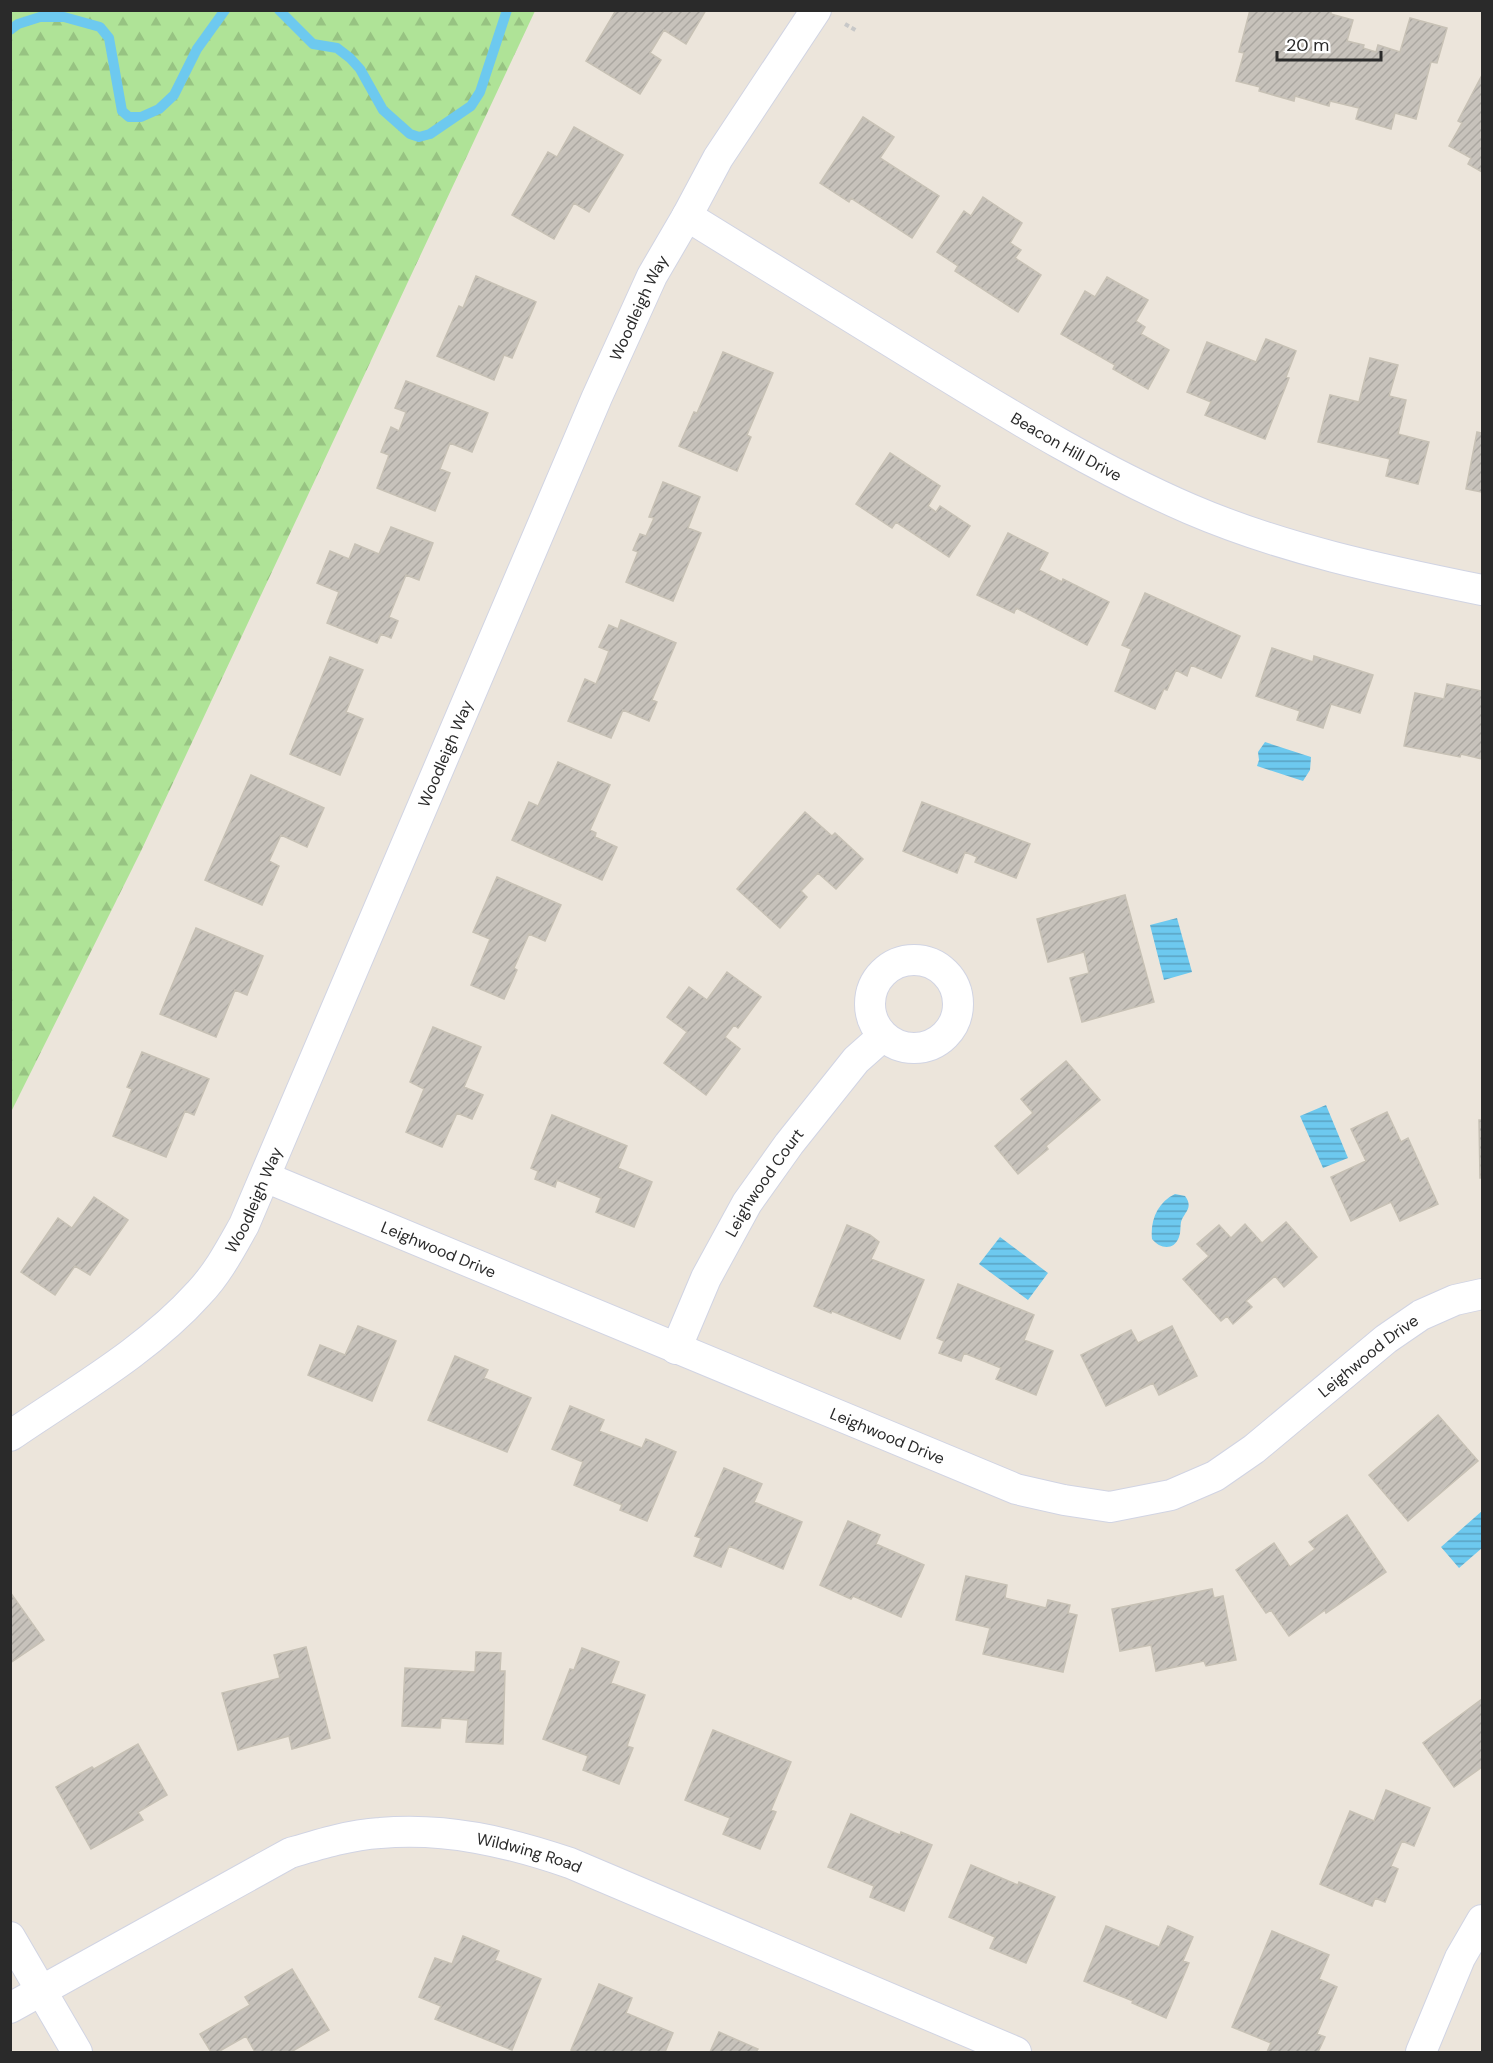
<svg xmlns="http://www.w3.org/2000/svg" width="1493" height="2063" viewBox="0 0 1493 2063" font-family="'DM Sans',sans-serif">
<defs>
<pattern id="forest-firs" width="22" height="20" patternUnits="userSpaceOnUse" patternTransform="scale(1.5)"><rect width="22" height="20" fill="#afe397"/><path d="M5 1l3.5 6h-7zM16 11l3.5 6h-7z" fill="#97c382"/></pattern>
<pattern id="water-rules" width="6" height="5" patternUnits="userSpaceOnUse" patternTransform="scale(1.5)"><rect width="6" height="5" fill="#6dc9ef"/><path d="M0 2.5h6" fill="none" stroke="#5aa3c2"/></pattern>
<pattern id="building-hatch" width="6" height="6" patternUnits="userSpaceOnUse" patternTransform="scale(1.5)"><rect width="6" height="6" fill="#c7c2bb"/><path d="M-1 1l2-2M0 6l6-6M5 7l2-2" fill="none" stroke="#aba7a1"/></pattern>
</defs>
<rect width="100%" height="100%" fill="#ece5db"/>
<path fill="url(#forest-firs)" d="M11,10L535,11L141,851L11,1112Z"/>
<path fill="url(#water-rules)" d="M1265,742L1311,757L1310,770L1303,781L1257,766L1259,760L1258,752Z
M1177,918L1192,972L1164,980L1150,925Z
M1326,1105L1348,1158L1323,1168L1300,1116Z
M1175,1194L1185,1196C1194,1208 1184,1212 1181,1222C1180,1227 1181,1232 1179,1237C1174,1251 1160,1249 1152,1239C1150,1220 1158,1202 1175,1194Z
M1000,1237L1048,1273L1028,1300L979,1264Z
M1482,1511V1548L1459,1568L1441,1547Z"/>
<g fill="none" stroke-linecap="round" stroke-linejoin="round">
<path stroke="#6dc9ef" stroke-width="10" d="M279,10L313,44L337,48L350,58L360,69L383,110L410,134L419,137L430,134L471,106L480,92L507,10
M10,30L18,24L40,17H64L100,27L109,38L122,111L129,117H141L159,109L174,95L197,49L225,10"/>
</g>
<path fill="url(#building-hatch)" stroke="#c7c1b5" stroke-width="1.5" d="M616,10H706L686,44L664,30L650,53L661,60L640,94L586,61Z
M1250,10L1331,11V14L1353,20L1347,41L1364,45L1363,48L1376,52L1378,45L1400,52L1410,18L1447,28L1437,63L1431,62L1416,119L1395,113L1391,129L1356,119L1359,108L1330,101L1329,106L1295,96L1294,101L1259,91L1260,87L1236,81L1244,53L1239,52Z
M1482,75V172L1468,164L1471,158L1449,146L1462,123L1458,121Z
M863,117L894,137L880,158L939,196L912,238L851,198L849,202L820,183Z
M574,127L623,155L589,212L574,203L554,239L512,215L548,152L557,157Z
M983,197L1022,223L1010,243L1021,250L1015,258L1041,275L1018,312L955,271L958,266L937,252L964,211L971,216Z
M476,276L536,302L512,358L504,355L494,380L437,356L459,306L463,308Z
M1107,277L1148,300L1136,321L1145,327L1141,334L1169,350L1148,389L1113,369L1115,365L1061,334L1085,291L1095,297Z
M1266,339L1296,351L1286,377L1289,378L1265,439L1205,415L1211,402L1187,392L1207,342L1256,362Z
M723,352L773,373L747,435L751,437L737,471L679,446L694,412L697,413Z
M1370,358L1398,365L1389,396L1406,400L1398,434L1429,442L1418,484L1386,476L1390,459L1318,442L1330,395L1359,402Z
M406,381L488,413L472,452L450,443L440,469L450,473L435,511L377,488L389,455L381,452L391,427L399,431L406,412L395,408Z
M1477,432L1482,433V492L1466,489Z
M890,453L940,486L928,506L936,512L940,506L970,526L949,557L896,522L892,528L856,504Z
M663,482L700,497L688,528L701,533L673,601L626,582L638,552L633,550L640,534L646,536L654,518L649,517Z
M391,527L433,543L419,580L406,575L389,617L398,621L391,638L381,634L377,643L327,623L339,592L317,583L330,551L349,559L355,544L379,554Z
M1008,533L1048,553L1039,570L1062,582L1063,579L1109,602L1087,645L1016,608L1014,613L977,595Z
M1145,593L1240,636L1221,678L1191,665L1187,676L1176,670L1167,690L1164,689L1155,709L1115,691L1131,649L1122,645Z
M621,620L676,643L652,700L657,702L649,721L623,710L611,738L568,721L585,679L596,684L609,651L599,647L609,625L618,629Z
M1272,648L1313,662L1314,656L1373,675L1360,713L1331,704L1323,728L1297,720L1300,711L1256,696Z
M330,657L363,670L346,712L363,719L340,775L290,754Z
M1447,684L1482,691V759L1461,754L1460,757L1404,746L1415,693L1444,699Z
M558,762L610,785L590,830L596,833L595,837L617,847L602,880L512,840L529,802L538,806Z
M251,775L324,808L307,847L281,835L269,861L279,866L262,905L205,880Z
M922,802L1030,844L1016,878L975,862L977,857L965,852L957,873L903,851Z
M805,812L832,836L835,833L863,859L836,889L818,873L801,891L807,897L780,928L737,889Z
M497,877L561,905L545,941L529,934L514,968L517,970L504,999L471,985L490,939L473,932Z
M1125,895L1154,1002L1082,1022L1070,978L1089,973L1084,952L1048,962L1037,919Z
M196,928L263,956L247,995L235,990L216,1037L160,1014Z
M727,972L761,997L738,1028L734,1025L725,1037L740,1049L706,1095L664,1063L687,1032L667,1017L689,987L707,1000Z
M433,1027L481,1047L464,1087L483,1095L472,1119L457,1113L442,1147L406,1132L424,1089L410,1082Z
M142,1052L209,1079L194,1115L185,1111L166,1157L113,1136L132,1089L127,1087Z
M1066,1061L1100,1100L1046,1146L1048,1149L1018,1174L995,1146L1033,1113L1021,1099Z
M1387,1112L1401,1142L1408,1138L1438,1204L1400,1221L1391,1202L1351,1221L1331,1177L1366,1161L1351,1129Z
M552,1115L627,1146L618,1168L652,1182L634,1227L596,1212L601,1198L557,1180L555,1187L535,1179L538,1171L531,1168Z
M1479,1120H1482V1178H1480Z
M94,1197L128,1220L90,1275L75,1266L55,1295L21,1272L58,1218L72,1228Z
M1286,1222L1317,1257L1284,1287L1275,1276L1246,1301L1252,1307L1233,1324L1227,1316L1221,1321L1183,1279L1209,1256L1197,1244L1219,1225L1231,1238L1245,1224L1262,1243Z
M847,1225L870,1235L879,1242L871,1259L924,1280L900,1339L832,1311L831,1313L814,1306Z
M958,1284L1034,1315L1024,1340L1053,1351L1036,1395L996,1379L1001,1368L964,1353L961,1361L939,1353L944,1341L937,1338Z
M358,1326L396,1341L372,1401L308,1375L320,1345L345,1355Z
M1172,1326L1197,1376L1159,1395L1153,1383L1106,1406L1081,1355L1131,1330L1138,1343Z
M455,1356L488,1370L484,1378L531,1398L507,1452L428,1420Z
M570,1406L604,1420L599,1431L642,1448L646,1439L676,1452L647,1521L620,1510L622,1505L574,1485L583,1462L552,1449Z
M1438,1415L1478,1461L1408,1521L1369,1475Z
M724,1468L762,1484L754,1502L802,1522L783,1569L729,1546L721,1567L694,1556L701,1538L695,1536Z
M1347,1515L1386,1572L1326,1613L1325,1610L1289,1636L1271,1610L1266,1613L1236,1570L1274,1543L1290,1567L1315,1549L1309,1542Z
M848,1521L880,1535L876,1544L924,1565L901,1617L853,1596L851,1599L820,1585Z
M966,1576L1007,1585L1005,1598L1046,1608L1048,1600L1070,1605L1068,1613L1077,1615L1063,1672L983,1654L990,1628L956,1620Z
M1212,1589L1214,1598L1223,1596L1236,1660L1206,1666L1204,1661L1156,1671L1151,1645L1120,1651L1112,1609Z
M10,1592L44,1640L10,1663Z
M306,1647L330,1738L292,1749L289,1736L238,1750L222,1693L280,1678L274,1655Z
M582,1648L619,1662L611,1683L645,1695L627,1746L633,1748L619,1784L583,1770L588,1756L543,1739L570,1669L574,1670Z
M476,1652L501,1653L500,1671H505L503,1744L466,1742L468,1720L441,1718L440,1728L402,1726L405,1668L475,1672Z
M1482,1699V1767L1454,1787L1423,1743Z
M713,1730L791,1762L771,1810L776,1812L760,1849L723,1834L730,1818L685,1800Z
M138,1744L167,1795L138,1812L143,1820L91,1849L56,1787L92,1767L94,1769Z
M1386,1790L1430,1808L1414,1846L1402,1841L1391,1866L1398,1869L1385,1902L1375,1898L1372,1906L1320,1884L1350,1811L1374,1821Z
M851,1814L900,1835L901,1832L932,1845L904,1911L870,1897L874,1886L828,1867Z
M971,1865L1018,1885L1019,1882L1055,1897L1026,1963L990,1948L995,1937L949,1917Z
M1106,1926L1159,1947L1168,1926L1193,1937L1183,1961L1189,1963L1166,2018L1132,2003L1133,2001L1084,1981Z
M1272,1931L1329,1955L1319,1979L1337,1987L1317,2034L1325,2037L1318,2052H1267L1271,2043L1232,2027Z
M463,1936L499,1951L495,1960L541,1979L512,2050L435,2019L441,2006L419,1997L435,1958L452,1964Z
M292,1969L329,2030L291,2052H255L246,2036L218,2052H211L200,2034L250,2005L245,1997Z
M599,1984L632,1998L626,2013L673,2033L665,2052H577L571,2050Z
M719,2032L758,2049L756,2052H710Z"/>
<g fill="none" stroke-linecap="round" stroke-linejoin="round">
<g stroke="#d1d4e3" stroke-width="32">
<g id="minor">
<path id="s1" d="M687,216C770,267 852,318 935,369C1018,420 1100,470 1190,509C1283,549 1383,570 1482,590"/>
<circle cx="914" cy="1004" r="44"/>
<path id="s2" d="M265,1177L1016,1489L1064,1500L1110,1507L1171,1495L1215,1476L1254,1449L1386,1339L1421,1315L1455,1300L1482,1294"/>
<path id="s3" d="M676,1349L706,1278L747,1203L789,1144L856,1060L883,1036"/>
<path id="s4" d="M10,1436C74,1392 147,1351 199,1293C218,1273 231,1248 244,1225L597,397L652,276L687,216L718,158L816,10"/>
<path d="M10,1937L77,2052"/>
<path id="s5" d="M10,2008L290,1853C320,1844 349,1835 380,1833C446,1827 508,1842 570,1863L1016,2052"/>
<path d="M1421,2052L1460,1958L1482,1920"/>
</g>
</g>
<path stroke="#c8c8c8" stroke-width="4" stroke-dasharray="4.5 3" stroke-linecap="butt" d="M845,24L857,31"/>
<use href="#minor" stroke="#fff" stroke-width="30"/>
</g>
<g text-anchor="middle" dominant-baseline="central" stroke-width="5" stroke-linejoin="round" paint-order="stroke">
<g font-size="16" fill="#2a2a2a" stroke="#fff">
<text stroke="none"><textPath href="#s4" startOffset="1318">Woodleigh Way</textPath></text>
<text stroke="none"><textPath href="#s1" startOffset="444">Beacon Hill Drive</textPath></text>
<text stroke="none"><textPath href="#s4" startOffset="832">Woodleigh Way</textPath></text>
<text stroke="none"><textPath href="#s3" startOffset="189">Leighwood Court</textPath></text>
<text stroke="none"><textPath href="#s4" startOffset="346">Woodleigh Way</textPath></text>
<text stroke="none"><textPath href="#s2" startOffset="188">Leighwood Drive</textPath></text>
<text stroke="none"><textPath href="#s2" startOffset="1214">Leighwood Drive</textPath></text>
<text stroke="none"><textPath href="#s2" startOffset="674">Leighwood Drive</textPath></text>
<text stroke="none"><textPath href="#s5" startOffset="564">Wildwing Road</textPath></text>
</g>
</g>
<rect width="1493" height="2063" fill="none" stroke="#2a2a2a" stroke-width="24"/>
<path d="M1277 51v9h104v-9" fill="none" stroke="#2a2a2a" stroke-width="3"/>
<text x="1286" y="51" font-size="18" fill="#2a2a2a" stroke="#ffffff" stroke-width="4.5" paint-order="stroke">20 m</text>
</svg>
